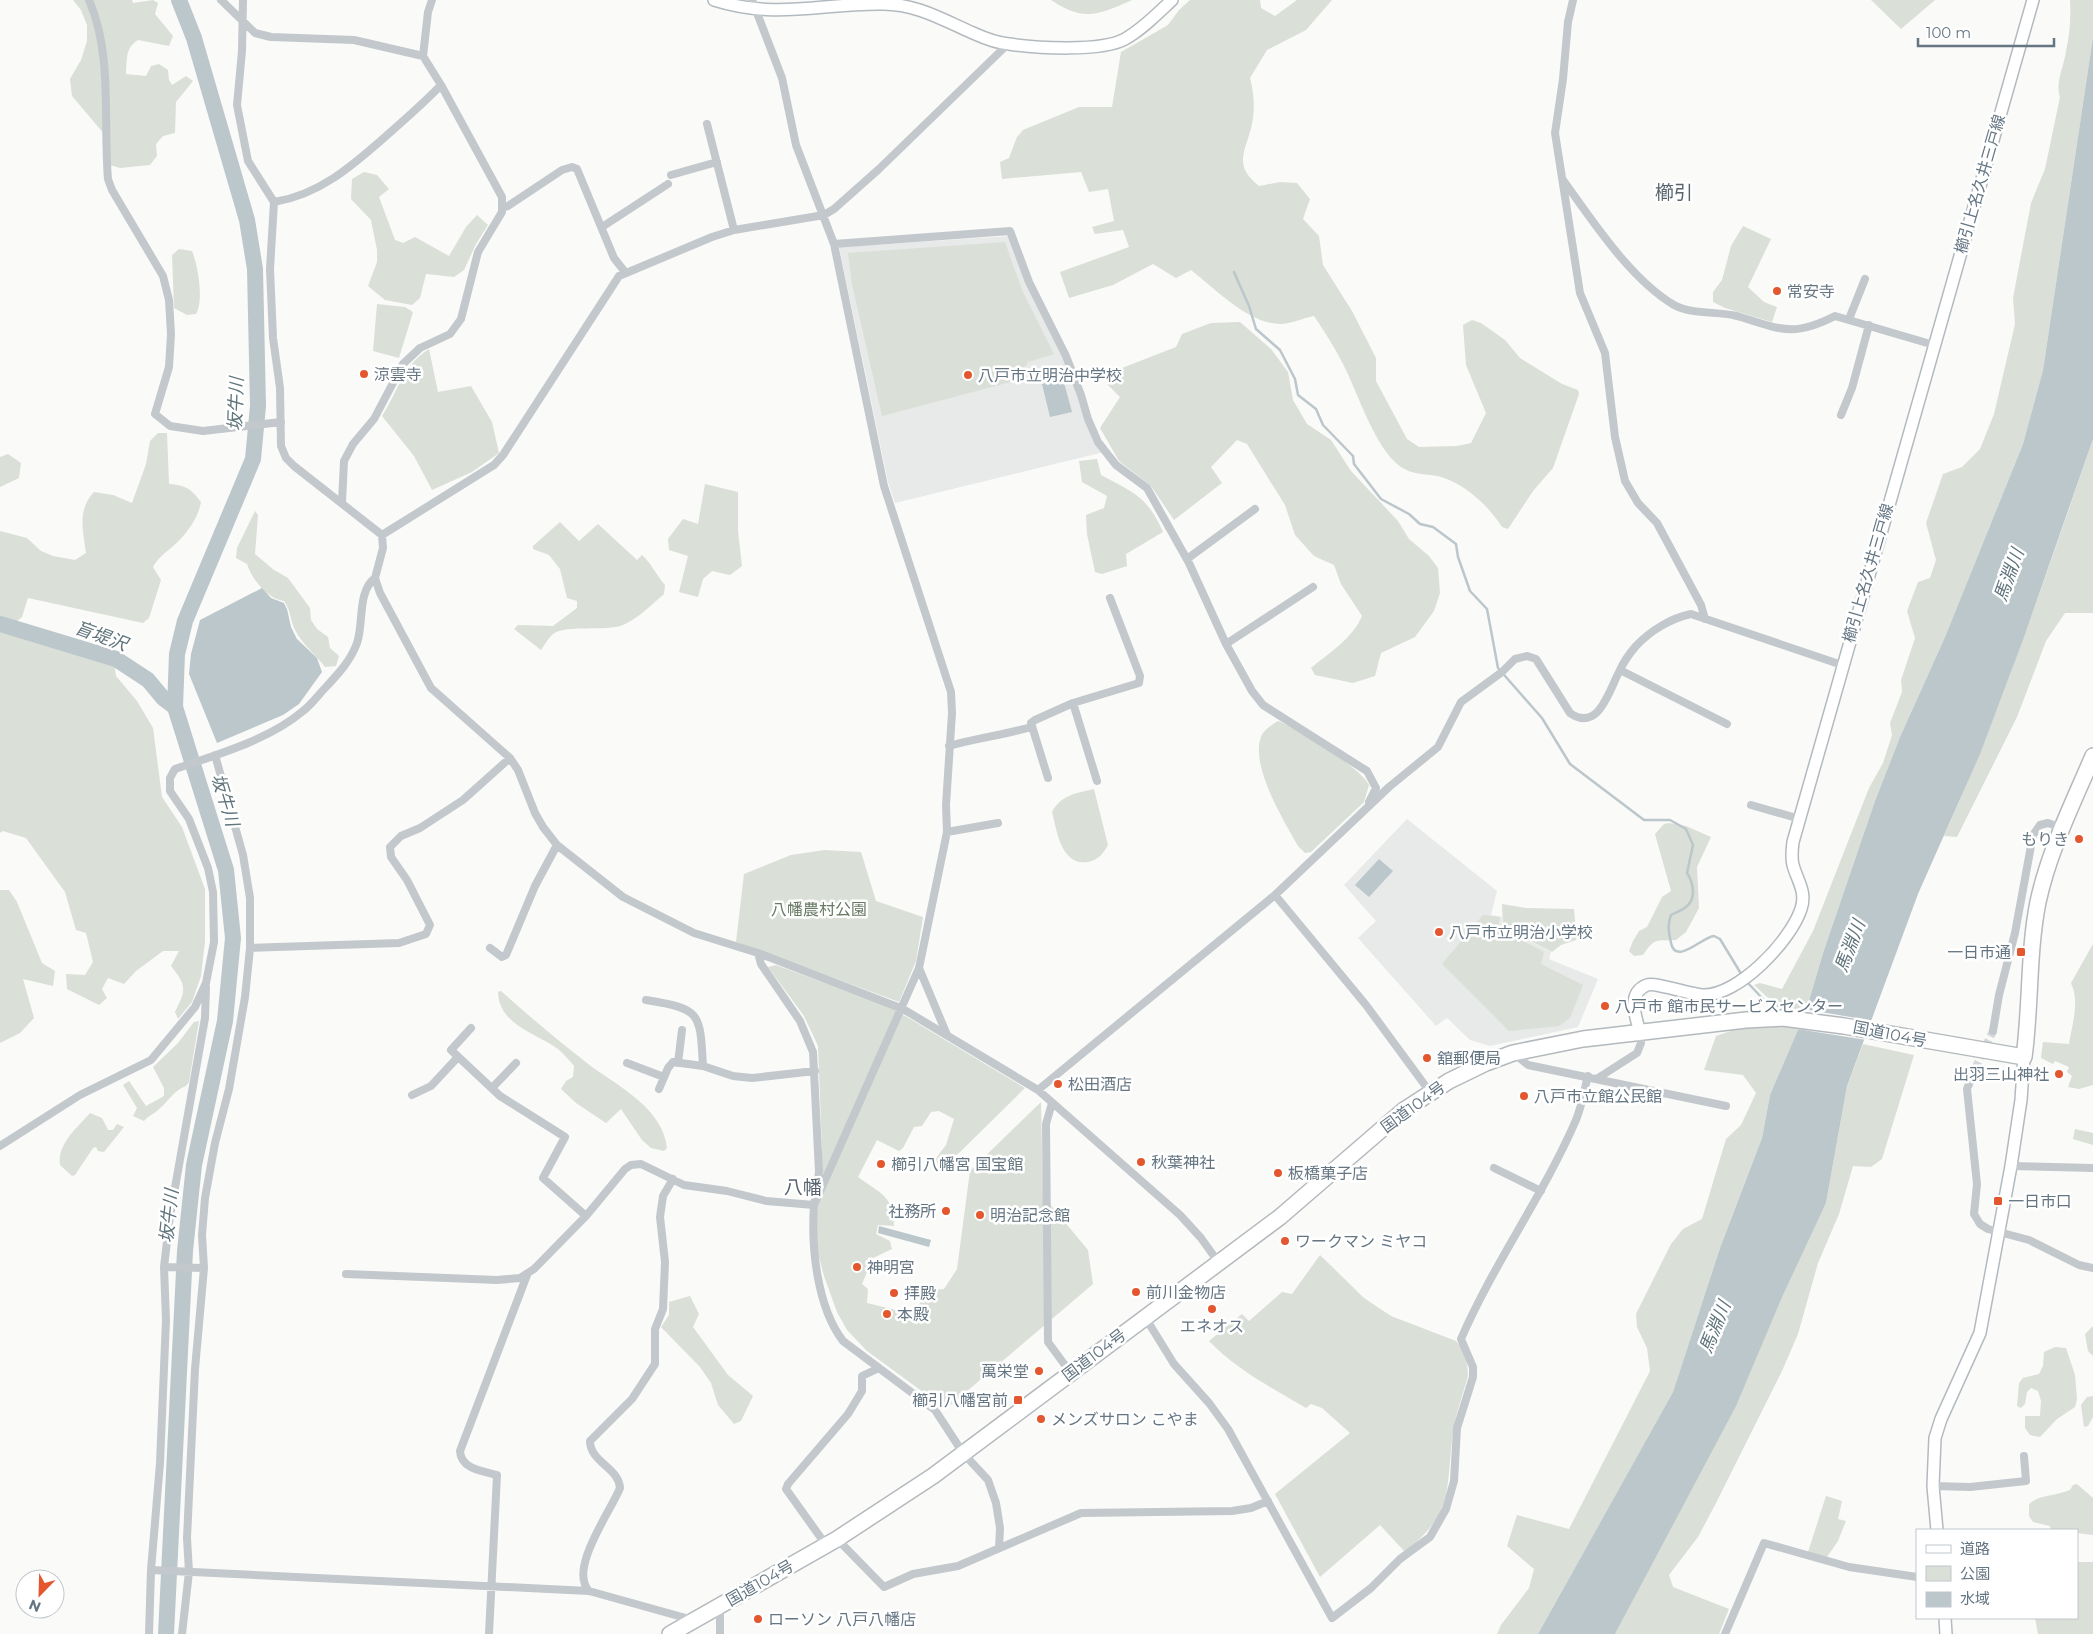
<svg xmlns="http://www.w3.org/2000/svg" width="2093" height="1634" viewBox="0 0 2093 1634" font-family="Montserrat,'Noto Sans JP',sans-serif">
<rect width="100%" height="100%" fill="#fafaf8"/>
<path fill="#e8e9e9" d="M1010,236L1104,452L895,503L888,482L839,247Z
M1407,819L1497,891L1491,915L1502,917V927L1551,952L1549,959L1598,979L1578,1027L1490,1046L1470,1040L1447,1018L1436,1026L1358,938L1376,921L1344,885Z"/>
<path fill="#dadfd7" d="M73,0H132L133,3L153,0L158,3L155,14L173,36L169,46L138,40C125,48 127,60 126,74L146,76L151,66L159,64L168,70L169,80L172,85L186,76L193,81L176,102L175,133L163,136L156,144L157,156L150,165L120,168L110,165V141L72,96L70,79L81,60L87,41V25L81,10Z
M1051,0H1132C1098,15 1084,22 1051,0Z
M1190,0H1260L1261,8L1275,16L1297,0H1332L1306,30L1267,50L1250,78C1254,93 1255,108 1252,124C1246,151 1232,165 1259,186L1280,182L1297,183L1310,199L1303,219L1319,236L1323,265L1352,311L1376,358V381L1407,439L1419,447L1457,446L1471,443L1486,413L1466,365L1463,325L1472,320L1481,323L1505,340L1520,358L1562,384L1578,390L1579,394L1553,468L1533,491L1508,529L1502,527C1489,506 1465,484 1441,477C1427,473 1414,476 1401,467C1374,448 1358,392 1342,362C1334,346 1324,331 1314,316C1303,318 1291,324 1280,324C1249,324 1214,288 1191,270L1176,278L1153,264L1113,285L1069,298L1060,272L1129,247L1123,230L1095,234L1092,227L1114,221L1108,189L1089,192L1081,172L1002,179L1000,162L1009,158L1017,137L1023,130L1079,107H1112L1121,52L1168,25L1179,10Z
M1871,0H1935L1901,29Z
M2070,0H2093V37L2043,370L2023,444L1945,637L1900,737L1875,801L1824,950L1805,1014L1767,997L1754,985L1760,983L1782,989L1813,931L1869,788L1883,763L1892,735L1890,723L1902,692L1901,680L1915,638L1907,611L1918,582L1930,578L1936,560L1926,523L1943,474L1962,467L1980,449L1994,414L2015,324L2013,298L2031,203L2045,169L2060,97C2055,82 2064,67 2066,51C2070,34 2071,17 2070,0Z
M364,172L377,175L389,189L379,197L395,240L403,243L415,237L449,256L466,227L477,215L488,225L476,244L464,270L454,277L426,274L420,298L412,305L385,300L368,286L377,262V250L371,220L351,199L352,179Z
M1743,226L1771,239L1748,287L1764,302L1777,307L1772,322L1725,308L1713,302V292L1722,280L1731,246Z
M1005,242L1022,290L1054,354L1028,362L1018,380L882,416L852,284L848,253Z
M179,249L192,251C198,266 204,300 196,314L187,315L174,308L172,255Z
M377,304L405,307L413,312L399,358L373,351Z
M1240,322L1271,349L1288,372L1293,400L1307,424L1331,440L1351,471L1398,521L1409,539L1429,556L1438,568L1440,593L1434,611L1415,637L1381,653L1375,676L1353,683L1315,675L1311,668C1329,653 1353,638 1362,616L1341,584L1334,565L1314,556L1295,535L1285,505L1247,444L1237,440L1211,467L1222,483L1174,520L1151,486L1119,461L1100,428L1120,397L1107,384L1122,368L1176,347L1182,334L1211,323Z
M429,349L438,392L471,386L492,422L499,453L472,472L432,490L414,456L382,416C399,390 402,366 429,349Z
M158,433H167L169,484C186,485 191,489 201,502C198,519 186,535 172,547C164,554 158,558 153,567L161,580L149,618L143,623L28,598L22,617L16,622L0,619V531L27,538L41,551L53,556L75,560L86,553C83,531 77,510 94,492L113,495L132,503L146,464L150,441Z
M2093,439V613H2065L2046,641L2017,717L1957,837L1944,836C2002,706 2047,573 2093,439Z
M8,454L21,463L19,478L0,487V457Z
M1097,459L1101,475C1133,492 1148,497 1163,532L1126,554L1127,566L1102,574L1095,572L1087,534L1086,515L1104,508L1107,496L1082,482L1079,461Z
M705,484L738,492V531L742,566L730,575L712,571L703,579L698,597L679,592L688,556L669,550L668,539L683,519L698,524Z
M255,511L258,515L255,554L274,570L288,578L310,608L311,620L317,629L328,637L330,648L339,656L336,666L325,667C316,655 302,644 295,630C290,620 291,610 284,601C267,599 252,579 247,564L236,558L237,548Z
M560,522L579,541L598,524L637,560L642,555C652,564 656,575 665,585L664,594C651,605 639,618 623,625C605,632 567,624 553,634C548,638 544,646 541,650L514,629L518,625L553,626L577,608V601L567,598L560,569L549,555L533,549V546Z
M0,629L114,663L116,676L137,701L153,728L162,797L182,827L205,889V941L201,976L192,1002L178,1019L175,1012C186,990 187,986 171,966L179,951H163L136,971L124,984L108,978L102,989L107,998L99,1005L67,989L66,974L85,975L93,962L86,933L76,930L65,892L26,838L3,831L0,833Z
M1278,721C1297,728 1360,767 1369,785L1364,802L1311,852L1305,853L1298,846C1284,821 1250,766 1261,737C1263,730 1272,725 1278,721Z
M1094,789L1108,845C1103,854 1098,860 1088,862C1061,866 1057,831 1052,812C1061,795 1076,793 1094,789Z
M1669,823L1686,826L1711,837L1697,867L1699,908L1686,932L1676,940C1656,941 1655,937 1643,955L1634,956L1629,951L1633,941L1639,931L1647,927L1662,897L1671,891L1655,834L1664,824Z
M825,850L861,852L876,901L923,917L916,961L899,1002L736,942L744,874L791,855Z
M0,890H9L17,902L42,963L55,971L53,986L23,979L34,1018L20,1033L0,1043Z
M1502,904L1526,908L1574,909L1575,921L1573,935L1577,937L1576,940L1561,945L1552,952L1503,927Z
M1483,915L1500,917L1498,928L1544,952L1541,964L1583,985L1570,1018L1559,1026L1509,1031L1442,964Z
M2093,944V1085L2079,1089L2068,1087L2072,1076L2067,1072L2069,1067L2055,1061L2053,1064L2041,1058L2043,1042L2069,1044C2072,1024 2080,1002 2071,983Z
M776,965L892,1008L1025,1088L959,1153L934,1171L931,1165L946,1145L954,1119L939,1111L931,1112L922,1126L914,1127L903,1148L899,1151L877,1140L858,1177C881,1194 893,1195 894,1226L878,1225L876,1234L890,1241L892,1249L873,1258L862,1284L868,1289L867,1303L912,1314C925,1301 920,1289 944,1289L957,1269L970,1171L1041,1102L1043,1196L1088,1250L1093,1284L946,1409L867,1351L847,1330L837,1312L824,1276L815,1242L822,1148L818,1046L804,1016L768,967Z
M501,991C530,1017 561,1043 592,1067C620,1087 663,1109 667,1148L664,1151L651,1148L642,1140L621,1109L606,1123L576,1103L561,1089L566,1081L573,1077L574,1066C569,1060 564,1054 558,1049C536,1033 499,1025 498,992Z
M1777,1015L1801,1025L1770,1095L1762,1138L1720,1248L1673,1392L1538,1634H1497L1501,1625L1529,1588L1534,1569L1507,1546L1517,1515L1569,1529L1650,1371L1647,1348L1637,1327L1636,1314L1671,1244L1683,1229L1702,1219L1726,1139L1741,1125L1756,1093L1743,1075L1704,1070L1716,1036Z
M199,1021L189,1082L186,1086C173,1091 170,1100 159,1109C154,1114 149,1115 144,1121L133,1116L137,1108L123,1085L129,1081L146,1106L164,1096V1088L153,1067L178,1043L194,1022Z
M1863,1044L1914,1055L1882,1159L1871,1167L1853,1166L1839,1214L1818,1263L1798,1334L1782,1371L1715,1505L1698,1537L1669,1575L1673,1587L1729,1609L1719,1634H1615L1677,1515L1826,1203L1847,1086Z
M90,1113L102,1118L108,1130H113L117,1124L124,1127L104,1152L98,1151L96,1147L93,1148L75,1175L72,1176L60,1165C57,1144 77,1128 90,1113Z
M2075,1129L2093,1133V1145L2073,1139Z
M1320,1255L1364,1298L1391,1316L1456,1341C1465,1350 1468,1364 1468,1376C1462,1397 1454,1418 1452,1440C1446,1496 1452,1513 1405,1552L1380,1525L1320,1577L1275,1494L1350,1433L1322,1408L1311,1404L1306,1408C1272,1388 1237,1370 1209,1341L1242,1314L1249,1321L1282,1292L1292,1294Z
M690,1296L699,1314L693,1327L728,1375L753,1396L741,1421L734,1424L718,1405L711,1383L700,1367L661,1327L669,1315V1302Z
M2093,1326V1356L2088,1351L2085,1334Z
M2055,1347L2066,1348L2075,1375L2077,1399L2075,1407L2057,1419L2040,1437L2030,1435L2025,1428V1416H2040L2041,1401L2038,1391L2031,1388L2027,1392L2025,1404L2021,1408L2017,1406L2019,1383L2023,1378L2039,1374L2043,1366L2044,1352Z
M2093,1396V1417L2088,1426L2084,1427L2081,1405L2087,1397Z
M2077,1484L2093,1498V1535L2077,1533V1530H2051L2050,1526L2033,1522L2029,1516V1504C2041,1494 2056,1496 2070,1490L2073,1485Z
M1826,1496L1842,1501L1838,1519L1846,1521L1838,1541L1827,1557L1808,1552Z
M2077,1562H2093V1634H2038L2035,1618H2077Z"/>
<path fill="#bbc7cb" d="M2093,37V439L2023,640L1980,754L1918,894L1847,1086L1826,1203L1782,1297L1736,1406L1615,1634H1538L1673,1392L1720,1248L1762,1138L1770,1095L1805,1014L1824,950L1875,801L1900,737L1945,637L2023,444L2043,370Z
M1063,379L1072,412L1050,417L1042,384Z
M262,588L271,598L284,603L287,609L291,627L297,639L317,658L322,672L299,704L283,715L217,743L189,674L191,654L200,620Z
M1379,859L1393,871L1369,897L1355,885Z
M879,1226L931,1240L929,1247L878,1233Z"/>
<path fill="#fafaf8" d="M1804,1009L1821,1012L1874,1021L1867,1040L1797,1029Z"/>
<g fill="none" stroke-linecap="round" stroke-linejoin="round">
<path stroke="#bbc7cb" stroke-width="2.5" d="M1234,272L1249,306L1256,329L1280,350L1295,379L1298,395L1316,409L1323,425L1353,456L1354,464L1381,499L1409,514L1420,524L1433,527L1456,544L1458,557L1470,591L1487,609L1498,668L1542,718L1570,764L1644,820H1670L1686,829L1693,845L1687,873C1693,882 1697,899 1686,907C1681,911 1676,912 1671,915C1667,925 1669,933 1671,943C1676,966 1702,937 1714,936L1720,939L1743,977
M1746,981L1764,1000L1795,1013"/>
<path stroke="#bbc7cb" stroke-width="16" d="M0,624L116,659L148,680L163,698L175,707
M166,1634L185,1251L194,1165L225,1021L233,938L226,870L175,707L177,654L185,621L253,459L258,406L255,269L247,220L194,38L179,0"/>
<path stroke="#d5d9db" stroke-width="8" stroke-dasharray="8 4" stroke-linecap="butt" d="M1975,1069L1993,1031"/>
<g stroke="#b3babf" stroke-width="14">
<path id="secondary" d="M714,0C778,20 820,3 883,4C917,4 943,20 973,33C984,38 997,43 1009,44C1036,48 1102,52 1125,39C1143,29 1158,13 1172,0
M1640,1032C1636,1018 1626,993 1647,985C1655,982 1689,994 1702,995C1738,997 1791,940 1801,909C1807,892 1797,880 1793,865C1791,857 1792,850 1793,842L2033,0
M1937,1530L1933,1486L1935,1438L1941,1419L1980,1333L2011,1166L2021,1100L2024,1057
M1945,1618L1946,1634"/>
</g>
<g stroke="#b4b9bd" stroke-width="18">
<path id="highway" d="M670,1634L837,1539L933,1476L1280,1217L1404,1110L1449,1081L1486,1063L1513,1053L1583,1039L1746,1020L1783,1018L1844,1026L2024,1057C2031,1006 2028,952 2038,902C2049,851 2073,803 2093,756"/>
</g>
<path stroke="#c3c8cc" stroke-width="8" d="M89,0C113,55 103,121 108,179L112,190L163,276L169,300L171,334L169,367L155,414L170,426L203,431L281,422
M221,0L255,33L271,37L354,40L423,56
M243,0L242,51L237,105L248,161L274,202L270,269L273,338L280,388L281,446L286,458L294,466L382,535L383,548L375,578L380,593L431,688L510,758L518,770L535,813L543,827L557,845L623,897L694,933L758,953L903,1009L1038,1090L1180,1215L1201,1238L1219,1263
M752,0L782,78L796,145L834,244L884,486L951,692L952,713L946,805L947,832L919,968L814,1205C811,1247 817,1307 843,1341L935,1410L963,1453L988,1480L996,1503L1000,1528L999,1548
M1573,0L1568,22L1563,79L1555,133L1580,293L1605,353L1615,437L1625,481L1638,503L1657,523L1701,605L1705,619
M707,124L734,230
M671,175L717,162
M1563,180C1592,220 1630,279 1674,305C1693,315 1717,311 1737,316C1781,329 1792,338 1835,316L1934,345
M274,202C319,195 352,166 385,137C404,120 424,103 441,85
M504,207L508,206L562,170L572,167L577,169L614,258L625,272
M602,227L668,184
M834,244L1010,231L1029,282L1066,356L1081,395L1088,419L1098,442L1116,465L1147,488L1189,563L1226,644L1252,691L1263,705L1367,771L1376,788L1369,802
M1849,319L1865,279
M1841,415L1852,388L1869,325
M342,502L344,461L353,444L374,419L403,364L420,348L450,334L461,319L478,252L502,212V197L441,85L423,56L428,12L432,0
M382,535L494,465L503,455L619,276L712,237L734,230L824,215L834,209L879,169L1008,44
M1187,559L1255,509
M1226,644L1313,587
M1620,670L1727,724
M1073,703L1097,781
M949,746C977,738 1004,735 1031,727
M1048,778L1031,723L1035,720L1073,703L1139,683L1140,676L1110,598
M1751,805L1800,819
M947,832L998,823
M1275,895L1366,1005L1430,1092
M250,948L399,943L426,934L430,925L407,880L391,857L390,847L401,836L420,828L463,800L510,758
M490,948L502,957L506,955L535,886L557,845
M919,968L947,1035
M646,1000C701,1009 700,1012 703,1066
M471,1028L451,1050L500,1096L565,1137L543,1178L586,1216
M1993,1031L1999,995L2015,933L2033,835L2040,825L2048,823L2062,828
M1513,1053L1528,1065L1726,1106
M627,1063L664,1077
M678,1063L682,1030
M1975,1069L1967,1089L1977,1184L1974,1214L1980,1224L1988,1229L2029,1240L2079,1265L2093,1268
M1598,1078L1637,1053L1641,1043L1640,1032
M492,1088L516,1063
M659,1089L668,1068L673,1062L703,1066L733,1076L752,1078L815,1071
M1038,1090L1275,895L1389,787L1438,747L1461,702L1502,672L1515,659L1527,656L1536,659L1570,713C1598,733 1609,691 1619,672C1623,663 1629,654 1636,646C1650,631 1671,618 1691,614L1842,665
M412,1095L431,1086L458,1057
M1052,1103L1046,1124L1048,1342L1070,1372
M0,1146L80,1095L151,1060L195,1007L206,983L214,942L213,892L208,868L189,819L170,791V778L175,769C216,755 269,740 303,711C312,704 319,694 327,686C339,673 351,660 357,643C364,623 357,592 375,578
M2011,1166L2093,1168
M1494,1168L1541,1191
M164,1267L204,1268
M346,1274L497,1280L520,1278L534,1269L586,1216L625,1169L631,1165L641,1164L684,1185L727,1191L766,1201L814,1205L819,1172L813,1052L800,1021L761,964L758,953
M1145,1317L1174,1364L1209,1403L1228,1429L1332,1618L1371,1588L1400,1559L1430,1537L1446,1509L1454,1481L1457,1428L1473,1377V1367L1461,1339C1494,1263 1543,1196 1576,1120C1582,1106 1584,1090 1588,1076
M1933,1486L1970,1487L2026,1481L2024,1456
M837,1539L884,1587L913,1574L958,1566L1081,1513L1232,1511L1251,1508L1268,1501
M826,1545L786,1489L788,1484L848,1414L862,1391V1376L879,1368
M151,1570L589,1591L693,1620
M589,1591C568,1569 611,1511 620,1488C619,1468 590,1462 590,1441L632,1399L655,1364V1329L663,1309L665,1262L660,1217L663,1196L673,1179
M720,1606V1634
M149,1634L151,1570L160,1463L166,1320L164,1267L170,1216L205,1018L206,987
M182,1634L189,1572L187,1538L195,1369L204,1268L202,1235L205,1198L215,1143L229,1089L245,997L250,948V898L243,855L215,755
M489,1634L497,1475C482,1471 461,1469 460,1451L527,1275
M1725,1634L1764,1543L1849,1567L1917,1577"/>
<use href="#secondary" stroke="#fff" stroke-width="11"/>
<use href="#highway" stroke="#fff" stroke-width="15"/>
</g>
<g fill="#e4572e" stroke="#fff" stroke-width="2">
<circle cx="1777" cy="291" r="5"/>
<circle cx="364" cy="374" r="5"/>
<circle cx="968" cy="375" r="5"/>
<circle cx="2079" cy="839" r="5"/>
<circle cx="1439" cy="932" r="5"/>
<rect x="2016" y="947" width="10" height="10" rx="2.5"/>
<circle cx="1605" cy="1006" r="5"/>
<circle cx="1427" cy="1058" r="5"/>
<circle cx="2059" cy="1074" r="5"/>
<circle cx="1058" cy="1084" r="5"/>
<circle cx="1524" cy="1096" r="5"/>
<circle cx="1141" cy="1162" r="5"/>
<circle cx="881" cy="1164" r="5"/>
<circle cx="1278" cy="1173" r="5"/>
<rect x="1993" y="1196" width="10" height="10" rx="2.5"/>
<circle cx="946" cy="1211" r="5"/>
<circle cx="980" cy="1215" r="5"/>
<circle cx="1285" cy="1241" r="5"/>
<circle cx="857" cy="1267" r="5"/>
<circle cx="1136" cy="1292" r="5"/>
<circle cx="894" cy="1293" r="5"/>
<circle cx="1212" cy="1309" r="5"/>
<circle cx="887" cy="1314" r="5"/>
<circle cx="1039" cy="1371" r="5"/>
<rect x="1013" y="1395" width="10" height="10" rx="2.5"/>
<circle cx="1041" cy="1419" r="5"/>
<circle cx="758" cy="1619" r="5"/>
</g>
<g text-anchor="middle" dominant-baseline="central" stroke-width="5" stroke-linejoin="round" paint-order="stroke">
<g font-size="16" fill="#657683" stroke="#fff">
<text transform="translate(1980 184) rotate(-74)">櫛引上名久井三戸線</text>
<text transform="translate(1868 573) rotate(-74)">櫛引上名久井三戸線</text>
<text transform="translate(1890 1034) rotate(11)">国道104号</text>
<text transform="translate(1413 1107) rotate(-36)">国道104号</text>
<text transform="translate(1094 1355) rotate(-37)">国道104号</text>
<text transform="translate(760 1583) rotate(-30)">国道104号</text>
</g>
<g font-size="16" fill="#657683" stroke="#fff" text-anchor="start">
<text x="1787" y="291">常安寺</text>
<text x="374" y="374">涼雲寺</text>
<text x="978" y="375">八戸市立明治中学校</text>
<text x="2069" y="839" text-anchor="end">もりき</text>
<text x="1449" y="932">八戸市立明治小学校</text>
<text x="2011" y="952" text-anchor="end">一日市通</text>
<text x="1615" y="1006">八戸市 館市民サービスセンター</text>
<text x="1437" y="1058">舘郵便局</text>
<text x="2049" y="1074" text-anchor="end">出羽三山神社</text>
<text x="1068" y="1084">松田酒店</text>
<text x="1534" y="1096">八戸市立館公民館</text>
<text x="1151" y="1162">秋葉神社</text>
<text x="891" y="1164">櫛引八幡宮 国宝館</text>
<text x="1288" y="1173">板橋菓子店</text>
<text x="2008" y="1201">一日市口</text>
<text x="936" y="1211" text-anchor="end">社務所</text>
<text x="990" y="1215">明治記念館</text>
<text x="1295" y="1241">ワークマン ミヤコ</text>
<text x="867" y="1267">神明宮</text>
<text x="1146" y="1292">前川金物店</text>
<text x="904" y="1293">拝殿</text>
<text x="897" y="1314">本殿</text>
<text x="1212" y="1326" text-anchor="middle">エネオス</text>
<text x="1029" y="1371" text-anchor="end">萬栄堂</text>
<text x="1008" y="1400" text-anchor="end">櫛引八幡宮前</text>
<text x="1051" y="1419">メンズサロン こやま</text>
<text x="768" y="1619">ローソン 八戸八幡店</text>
</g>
<g font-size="16" fill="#687a64" stroke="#fff">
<text x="819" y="909">八幡農村公園</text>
</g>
<g font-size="18" font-style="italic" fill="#60757c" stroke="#fff">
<text transform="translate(236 404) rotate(-88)">坂牛川</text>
<text transform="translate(2009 575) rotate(-70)">馬淵川</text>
<text transform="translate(101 636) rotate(20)">盲堤沢</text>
<text transform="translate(225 800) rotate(73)">坂牛川</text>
<text transform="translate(1850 946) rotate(-69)">馬淵川</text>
<text transform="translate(169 1216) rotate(-84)">坂牛川</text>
<text transform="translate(1715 1327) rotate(-68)">馬淵川</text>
</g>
<g font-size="19" fill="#57646e" stroke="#fff">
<text x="1674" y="192">櫛引</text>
<text x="803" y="1187">八幡</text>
</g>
</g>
<rect x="1916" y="1529" width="162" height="90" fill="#ffffff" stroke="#c1c8cd"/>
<rect x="1926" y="1545" width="25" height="8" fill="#ffffff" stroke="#c1c8cd"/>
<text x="1960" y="1554" font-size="15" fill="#657683">道路</text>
<rect x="1926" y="1566" width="25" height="15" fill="#dadfd7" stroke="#c1c8cd"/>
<text x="1960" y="1579" font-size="15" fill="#657683">公園</text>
<rect x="1926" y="1592" width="25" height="15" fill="#bbc7cb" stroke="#c1c8cd"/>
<text x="1960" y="1604" font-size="15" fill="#657683">水域</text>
<g transform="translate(40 1594) rotate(203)"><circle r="24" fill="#ffffff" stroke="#c1c8cd"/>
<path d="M0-4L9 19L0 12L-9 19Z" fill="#e4572e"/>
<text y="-8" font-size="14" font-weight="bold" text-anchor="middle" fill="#657683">N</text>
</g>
<path d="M1918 38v8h136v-8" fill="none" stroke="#657683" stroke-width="2.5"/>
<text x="1926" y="38" font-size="15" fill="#657683" stroke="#ffffff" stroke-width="4" paint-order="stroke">100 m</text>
</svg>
